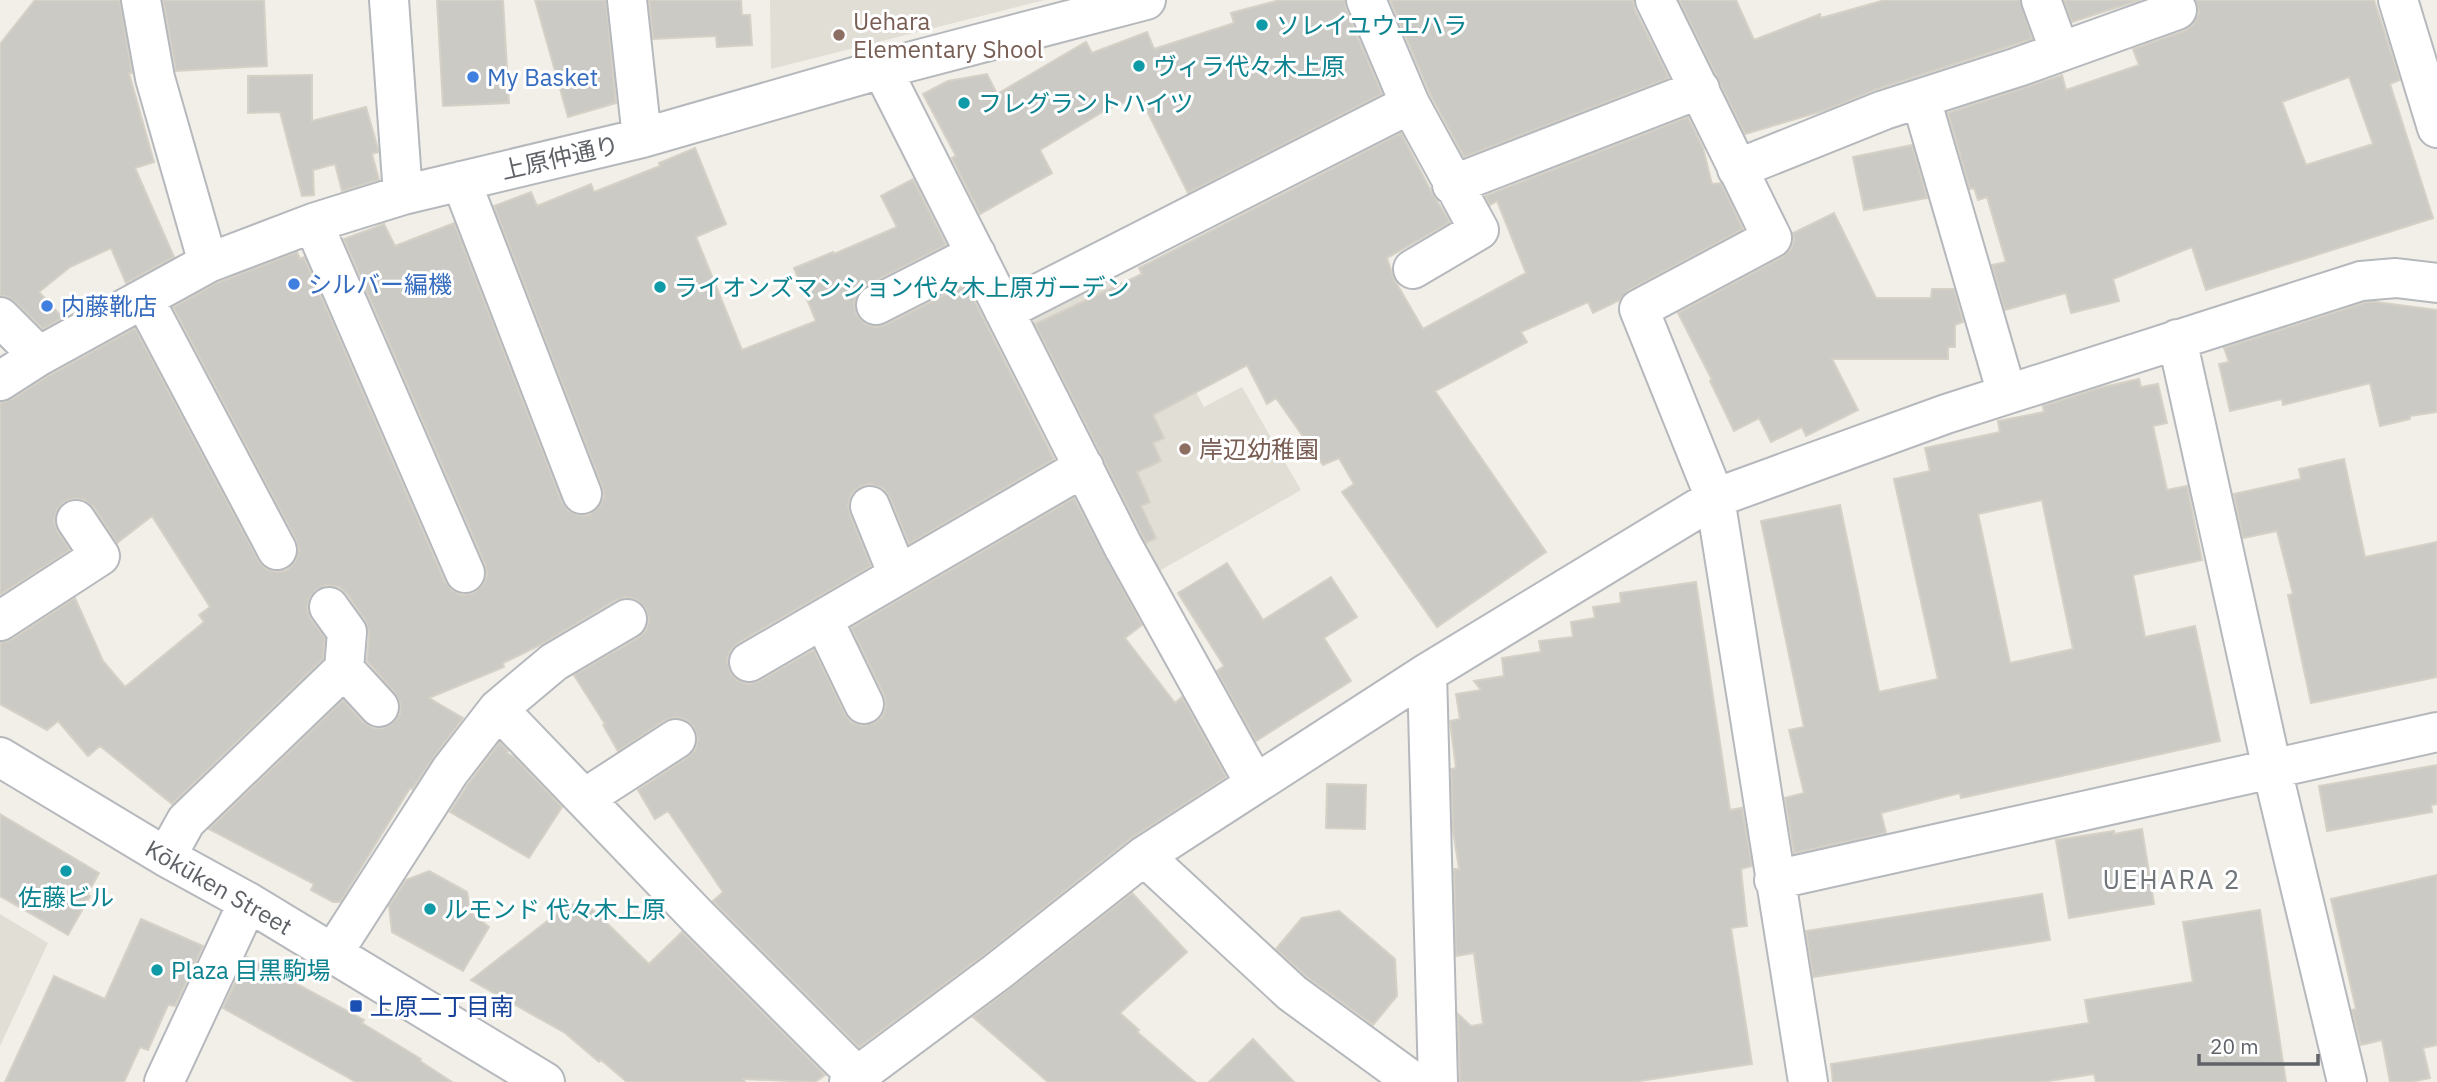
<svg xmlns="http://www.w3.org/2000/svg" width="2437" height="1082" viewBox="0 0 2437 1082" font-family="'IBM Plex Sans','Noto Sans JP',sans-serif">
<rect width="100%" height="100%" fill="#f1efe8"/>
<path fill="#e1ded6" d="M770,0H1045L771,69Z
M1113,275L1134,310L1149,303L1204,407L1242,387L1301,490L1154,574L1029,319Z
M0,914L48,943L0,1046Z"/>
<path fill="#cccac5" stroke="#d6d1c6" stroke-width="2" fill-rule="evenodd" d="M35,0H120L132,73H129L154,162L135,168L174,257L126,283L111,248L70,267L39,292L63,318L43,329L15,302L6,296H0V44Z
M163,0H264L267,66L176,71Z
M437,0H503L509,103L443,106Z
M535,0H606L616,103L568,117Z
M649,0H741L742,15H750L752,45L717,47L716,36L653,39Z
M1280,0H1345L1346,9L1382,94L1188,193L1140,97L1109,108L1040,150L1052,173L980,214L952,158L956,156L923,94L948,81L987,74L997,94L1086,42L1092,53L1147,32L1154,49L1234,23L1231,13Z
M1390,0H1633L1635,10L1669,78L1464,157L1430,94Z
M1679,0H1736L1754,40L1820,14L1821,18L1885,0H2020L2032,39L1877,89L1826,110L1745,134Z
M2064,0H2140L2072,22Z
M2196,0H2374L2400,80L2390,84L2433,218L2206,290L2192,247L2113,279L2119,301L2071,313L2066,293L2005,310L1992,265L2006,262L1987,197L1978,200L1974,188L1970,189L1948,113L2062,75L2066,90L2139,65L2133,49L2184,31L2193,25L2199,13ZM2349,77L2373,144L2306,165L2282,102Z
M312,75V121L366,107L378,149V152L372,154L379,180L342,191L335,164L313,170L314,195L302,196L280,112L248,113V76Z
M1688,117L1703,148L1712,184L1721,183L1743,229L1629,290L1620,300L1593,313L1588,302L1521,332L1527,342L1435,391L1546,552L1437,627L1342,492L1354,484L1339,458L1323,465L1276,398L1267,404L1247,365L1153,415L1164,438L1153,443L1161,461L1137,472L1150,502L1141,506L1156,538L1146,543L1035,324L1142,274L1139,268L1401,133L1432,193L1450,222L1387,258L1394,279L1423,329L1526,273L1497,201L1490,205L1485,196Z
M1912,145L1927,198L1864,210L1853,157Z
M695,148L726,224L696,237L742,350L816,321L794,268L833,252L834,254L897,227L881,196L913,179L946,245L865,286L858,293L854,303L856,314L865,324L876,327L885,325L966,284L1054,459L909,544L890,498L884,489L872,484L861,486L852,493L848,504L850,514L871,566L738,643L730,651L727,661L731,674L738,681L748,684L759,681L814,650L845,714L851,722L862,726L874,723L882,717L886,706L884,695L851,628L1074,498L1142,625L1125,638L1175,703L1182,697L1226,777L1130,839L984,955L859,1047L713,901L723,892L668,811L655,819L638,790L688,757L695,750L698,739L694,727L685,719L674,717L664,721L618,751L603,725L605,724L574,675L638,638L646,630L649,619L646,609L637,600L626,597L616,600L540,645L503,663L504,667L429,698L463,718L433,758L412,789L410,788L340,902H333L311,890L314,884L209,829L343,700L363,722L373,728H384L393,723L400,714V703L395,693L367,661L369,634L365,620L347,594L339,587L326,585L316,590L309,599L307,609L311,619L325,638L323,659L172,804L100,746L88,756L58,721L47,730L0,704V643L12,639L75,598L103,661L125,687L204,622L199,615L210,607L152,516L117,543L94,507L85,500L75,498L63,502L57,510L54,521L58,532L70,550L0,595V403L12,399L50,375L135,328L258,560L266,569L277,572L287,570L296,561L299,550L296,540L173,307L217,283L297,252L300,259L304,257L445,582L453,591L463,595L473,593L483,585L487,575L485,564L344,239L384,224L395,246L454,223L562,502L569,511L578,515H589L599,507L604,497L602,486L494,206L531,192L537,206L591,184L594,192L660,166L659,163Z
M1834,213L1876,298H1931L1932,289H1954L1963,322L1955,325V347H1948V359H1832L1858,410L1806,436L1802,427L1771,442L1759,418L1734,431L1710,381L1712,380L1678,313L1782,257L1791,249L1794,240L1793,233Z
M2367,302H2376L2437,310V412L2410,416V419L2380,426L2370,383L2283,405L2282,399L2230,411L2219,364L2229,362L2224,348Z
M2139,379L2141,387L2158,384L2167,423L2153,426L2167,490L2187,486L2202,560L2133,575L2145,637L2195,626L2220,741L1961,798L1960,793L1881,813L1886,833L1794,853L1785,798L1804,793L1789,730L1804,727L1761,521L1840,505L1879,692L1938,679L1894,479L1930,471L1925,448L2000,432L1998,421L2044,412L2043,406L2099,388ZM2042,500L2073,649L2010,663L1978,514Z
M2344,459L2365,557L2437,542V677L2311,703L2288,595L2293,594L2277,531L2243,538L2234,494L2301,479L2299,469Z
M1227,563L1263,620L1331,577L1357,617L1324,638L1351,681L1256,741L1217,671L1224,666L1178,593Z
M1696,582L1730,810L1742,808L1752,866L1741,869L1747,926L1731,928L1752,1064L1633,1082H1460L1458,1014L1471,1026L1483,1024L1474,953L1456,956L1454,869H1459L1453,830L1451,769L1456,768L1450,721L1460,719L1456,694L1481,690L1474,681L1504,676L1502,658L1541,652L1539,641L1573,637L1571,622L1595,618L1593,607L1621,603L1620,593Z
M500,742L508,751L507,753L514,757L562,807L529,858L450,812L468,784Z
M2437,765V804L2431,805L2432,812L2327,831L2319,786Z
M1327,784L1366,785L1365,829L1326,828Z
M0,814L99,873L87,895L90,896L68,935L0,896Z
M2142,829L2154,904L2069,918L2056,840L2114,831V834Z
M429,871L467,892L471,913L489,927L463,971L392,932L389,906L406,880Z
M2437,875V1045L2423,1048L2430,1078L2411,1082H2390L2382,1040L2361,1045L2352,1010L2356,1009L2331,899Z
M1132,893L1187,952L1120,1013L1139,1030L1137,1032L1195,1082H1048L973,1017Z
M2042,894L2050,940L1813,977L1806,931Z
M586,903L649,964L682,932L825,1075L815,1082L743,1079L745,1082H627L601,1060L599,1062L565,1033L471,980L568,905Z
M2260,910L2286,1082H2096L2094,1074L2042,1082H1833L1831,1064L2089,1023L2085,1000L2193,982L2183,922Z
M1339,911L1395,959L1397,996L1373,1025L1306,976L1276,949L1302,918Z
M141,919L203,946L175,1006L168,1005L148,1050L140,1047L124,1082H5L54,976L105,999Z
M247,957L364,1020L362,1023L421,1059L420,1061L452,1082H356L223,1008Z
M1253,1039L1294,1082H1209Z"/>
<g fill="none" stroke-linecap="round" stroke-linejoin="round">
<g stroke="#b5b8bc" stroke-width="42">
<path id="minor" d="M141,0L155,78L208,263
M389,0L403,195
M627,0L642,138
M1366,0L1410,104L1479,230L1413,269
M1655,0L1772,238L1639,309L1715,498L1808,1082
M2041,0L2060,52
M2398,0L2437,128
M882,69L1123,546L1255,784
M1921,99L2007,394
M1737,169L1884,110L2018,67L2177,10
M461,181L582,494
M1452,185L1700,89
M313,223L465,573
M144,299L277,550
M876,305L976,254
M1004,311L1410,104
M0,317L39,356
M2177,339L2272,769L2347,1082
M0,381L39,356L208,263L313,223L403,195L642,138L882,69L1146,0
M870,506L898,575
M329,607L347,632L344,669
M823,619L864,704
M0,621L100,556L76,520
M749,662L1084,467
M1427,673L1438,1082
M498,709L697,916L857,1076
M0,757L166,857L248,902L545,1082
M585,798L676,739
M1144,856L1292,993L1414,1082
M166,857L186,821L344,669L379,707
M1774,880L2437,732
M333,953L450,771L498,709L554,662L627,619
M164,1082L248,902
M849,1082L997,972L1144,856L1427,673L1715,498L1946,414L2361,281L2396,278L2437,283"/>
</g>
<use href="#minor" stroke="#fff" stroke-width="38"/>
</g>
<g fill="#0f9aa8" stroke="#fff" stroke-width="2.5">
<circle cx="1262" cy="25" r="7"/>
<circle cx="1139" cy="66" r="7"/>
<circle cx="964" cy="103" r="7"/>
<circle cx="660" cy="287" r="7"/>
<circle cx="66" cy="871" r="7"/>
<circle cx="430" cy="909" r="7"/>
<circle cx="157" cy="970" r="7"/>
</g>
<g fill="#8d6e63" stroke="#fff" stroke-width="2.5">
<circle cx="839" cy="35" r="7"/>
<circle cx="1185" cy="449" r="7"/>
</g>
<g fill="#3f7fe0" stroke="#fff" stroke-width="2.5">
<circle cx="473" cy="77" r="7"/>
<circle cx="294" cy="284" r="7"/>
<circle cx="47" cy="306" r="7"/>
</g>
<rect fill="#1a4fb4" stroke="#fff" stroke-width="2.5" x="349" y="999" width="14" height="14" rx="3.5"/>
<g text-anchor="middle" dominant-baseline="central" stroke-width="6" stroke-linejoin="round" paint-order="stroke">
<g font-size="24" fill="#785e54" stroke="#fff" text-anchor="start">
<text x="853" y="21">Uehara<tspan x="853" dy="28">Elementary Shool</tspan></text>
<text x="1199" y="449">岸辺幼稚園</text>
</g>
<g font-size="24" fill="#0d838f" stroke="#fff" text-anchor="start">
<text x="1276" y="25">ソレイユウエハラ</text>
<text x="1153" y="66">ヴィラ代々木上原</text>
<text x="978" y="103">フレグラントハイツ</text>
<text x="674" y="287">ライオンズマンション代々木上原ガーデン</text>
<text x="66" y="897" text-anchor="middle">佐藤ビル</text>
<text x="444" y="909">ルモンド 代々木上原</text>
<text x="171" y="970">Plaza 目黒駒場</text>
</g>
<g font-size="24" fill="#366cbe" stroke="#fff" text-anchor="start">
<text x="487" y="77">My Basket</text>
<text x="308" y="284">シルバー編機</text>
<text x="61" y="306">内藤靴店</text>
</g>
<g font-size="24" fill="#5f6368" stroke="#fff">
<text transform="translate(560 157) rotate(-13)">上原仲通り</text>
<text transform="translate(219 887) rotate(30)">Kōkūken Street</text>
</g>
<g font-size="24" fill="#164399" stroke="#fff" text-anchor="start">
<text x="370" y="1006">上原二丁目南</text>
</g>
<g font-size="26" letter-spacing="2" fill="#70757a" stroke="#fff">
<text x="2172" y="879">UEHARA 2</text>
</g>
</g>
<path d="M2199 1054v10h119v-10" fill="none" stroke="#5f6368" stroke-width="3.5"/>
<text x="2210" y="1054" font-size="21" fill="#5f6368" stroke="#ffffff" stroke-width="5" paint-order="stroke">20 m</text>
</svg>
